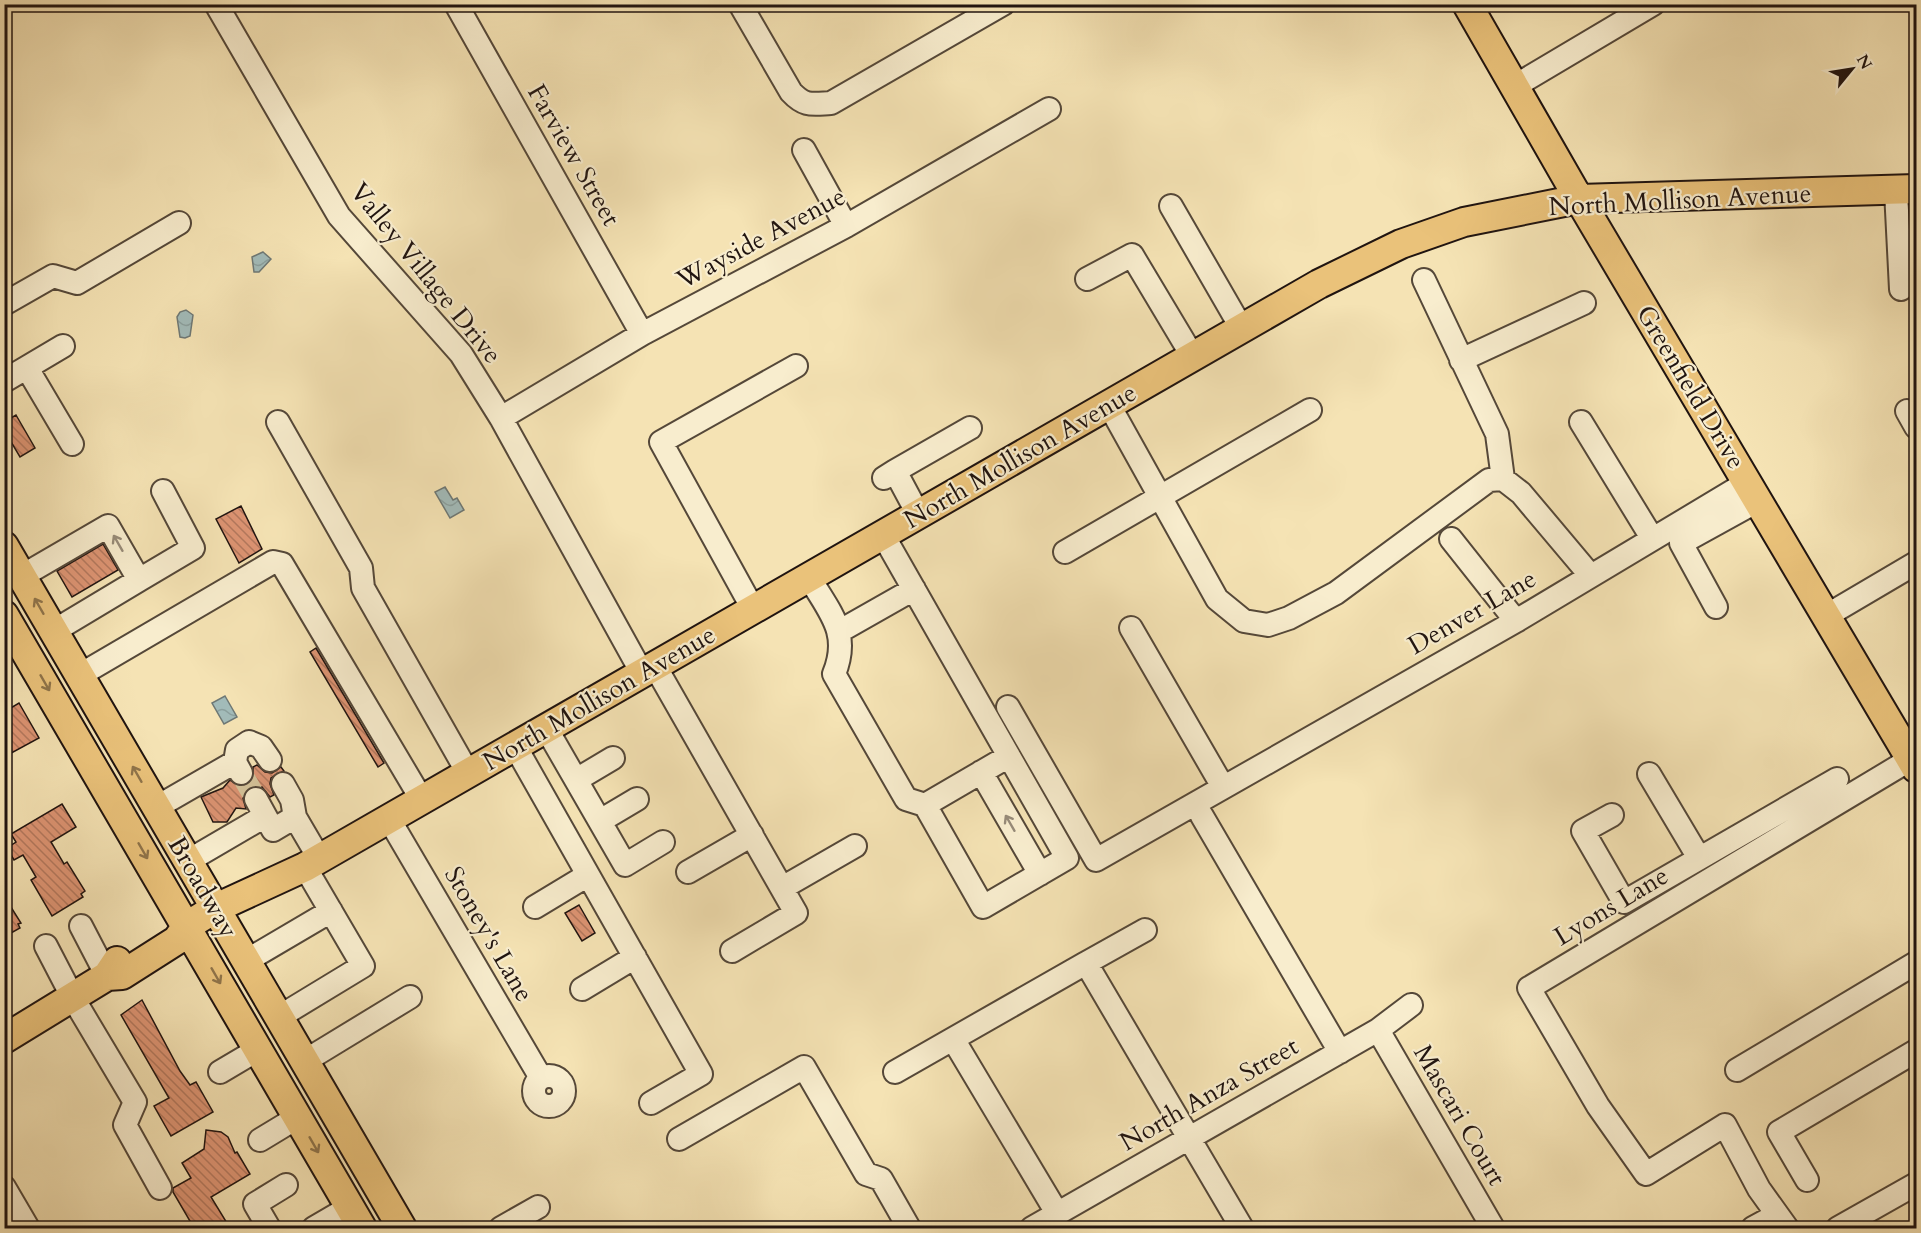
<svg xmlns="http://www.w3.org/2000/svg" width="1921" height="1233" viewBox="0 0 1921 1233" font-family="Cardo,serif">
<defs>
<pattern id="water-waves" width="16" height="10" patternUnits="userSpaceOnUse" patternTransform="scale(1.5)"><rect width="16" height="10" fill="#a2bbb9"/><path d="M0 5q4-4 8 0t8 0" fill="none" stroke="#8ba09e"/></pattern>
<pattern id="building-back-hatch" width="6" height="6" patternUnits="userSpaceOnUse" patternTransform="scale(1.5)"><rect width="6" height="6" fill="#dd9473"/><path d="M-1 5l2 2M0 0l6 6M5-1l2 2" fill="none" stroke="#b3785d"/></pattern>
</defs>
<rect width="100%" height="100%" fill="#f5e3b4"/>
<filter id="stains"><feTurbulence type="fractalNoise" baseFrequency=".00333" numOctaves="4"/><feColorMatrix values="0 0 0 0 .2 0 0 0 0 .09 0 0 0 0 .02 0 0 0 .5 -.17"/></filter>
<radialGradient id="worn" r=".72"><stop offset=".6" stop-color="#630" stop-opacity="0"/><stop offset="1" stop-color="#630" stop-opacity=".3"/></radialGradient>
<path fill="url(#water-waves)" stroke="#6e7875" stroke-width="1.5" d="M263,252L271,259L259,272H254L252,257Z
M186,310L193,315L190,336L185,338L180,337L177,317L180,312Z
M445,487L453,500L457,498L464,510L450,518L435,492Z
M225,696L237,717L224,724L212,703Z"/>
<path fill="url(#building-back-hatch)" stroke="#201410" stroke-width="1.5" d="M16,415L35,448L20,457L10,440L4,444V422Z
M241,506L262,549L239,563L216,519Z
M103,544L118,570L72,597L57,571Z
M316,648L384,763L378,767L310,652Z
M19,703L39,738L4,757V712Z
M257,765L265,772L272,773L281,767L284,771L271,778L270,784L274,795L270,797L262,787H250L243,798L246,809L236,808L227,822H213L201,797L223,788L230,780L240,786L248,784L253,779V767Z
M62,804L76,827L51,842L64,864L67,862L85,891L81,894L83,897L52,916L31,880L36,877L23,855L14,860L7,848L16,842L11,834Z
M4,896L21,923L18,924L20,928L4,937Z
M579,905L595,933L582,941L565,913Z
M142,1000L180,1071L190,1085L196,1082L213,1112L171,1136L154,1106L169,1098L121,1015Z
M206,1130L221,1132L228,1137L235,1153L237,1152L250,1174L211,1197L230,1228H194L173,1192V1188L191,1178L182,1163L204,1149Z"/>
<g fill="none" stroke-linecap="round" stroke-linejoin="round">
<path stroke="#d5c49b" stroke-width="22" stroke-dasharray="22 11" stroke-linecap="butt" d="M241,773L256,799"/>
<g stroke="#554839" stroke-width="26">
<path id="minor" d="M216,4L339,216L461,354L501,418L642,673
M456,4L642,334
M740,4L791,92C805,107 812,104 831,103L1003,4
M1515,86L1653,4
M804,150L846,226
M1896,191L1901,289
M1171,206L1242,329
M1087,279L1132,255L1193,357
M1424,280L1497,434L1503,479
M4,304L53,276L77,283L179,223
M1461,360L1584,303
M27,368L72,444
M4,381L63,346
M1109,405L1217,599L1244,621L1268,625L1289,618L1336,593L1489,480L1503,479L1521,493L1590,575
M1907,411L1916,427
M501,418L642,334L846,226L1049,109
M278,422L361,568L363,588L468,773
M1581,422L1652,538
M895,471L970,428
M884,478L895,471L918,514
M1451,539L1516,621
M1065,552L1310,410
M22,576L108,526L139,580L54,631
M809,577C829,612 851,632 834,674L906,799L925,805L983,907L1067,858L883,535
M139,580L193,548L163,491
M1716,607L1681,543L1759,500
M753,609L661,442L796,366
M1826,616L1916,563
M1131,628L1223,787
M840,631L914,589
M655,666L796,913L732,951
M80,675L273,562L282,564L422,800
M1008,707L1096,860L1516,621L1748,482
M546,728L625,865L663,842
M515,746L701,1074L651,1103
M235,762L237,750L249,742L261,747L270,760
M981,772L1040,874
M1649,774L1699,858
M576,780L613,758
M283,784L292,800L295,817
M256,799L273,830L295,817L319,858
M925,805L1009,756
M157,807L235,762L241,773
M1612,815L1583,831L1624,902L1837,779
M1202,816L1340,1052
M389,819L541,1078
M600,821L637,799
M188,861L265,816
M688,872L752,835
M782,888L855,846
M535,907L588,875
M81,926L107,976
M1145,930L1086,963L1242,1228
M46,946L73,998L135,1102L125,1125L160,1188
M246,961L331,911
M582,989L635,957
M279,1017L363,966L305,867
M1378,1030L1493,1228
M953,1039L1057,1213
M305,1061L410,997
M1737,1070L1916,963
M220,1072L259,1049
M895,1072L1086,963
M534 1091a15 15 0 1 1 30 0a15 15 0 1 1-30 0Z
M679,1139L804,1067L866,1174L881,1179L909,1228
M260,1140L298,1117
M1807,1180L1779,1132L1916,1051
M4,1187L28,1228
M269,1228L255,1204L286,1185
M314,1228L350,1207
M501,1228L538,1207
M1032,1228L1378,1030L1411,1005
M1753,1228L1777,1215
M1787,1228L1759,1189L1725,1125L1646,1174L1598,1106L1529,988L1916,756
M1838,1228L1916,1184"/>
</g>
<g stroke="#201410" stroke-width="32">
<path id="major" d="M1467,4L1579,199L1916,768
M4,546L402,1228
M4,615L362,1228
M107,976L122,975L177,940L187,926L216,908L305,867L1319,284L1401,244L1464,222L1579,199L1916,189
M4,1039L107,976L117,961"/>
</g>
<use href="#minor" stroke="#f8edce" stroke-width="22"/>
<use href="#major" stroke="#eac27a" stroke-width="28"/>
</g>
<defs><path id="oneway-shaft" d="M-6 0H5M1.5-3L5.5 0L1.5 3" fill="none" stroke-width="1.6" stroke-linecap="round" stroke-linejoin="round" transform="scale(1.5)"/></defs>
<g stroke="#978b78">
<use href="#oneway-shaft" transform="translate(118 543) rotate(-120)"/>
<use href="#oneway-shaft" transform="translate(1010 823) rotate(-120)"/>
</g>
<g stroke="#8f744a">
<use href="#oneway-shaft" transform="translate(39 606) rotate(-120)"/>
<use href="#oneway-shaft" transform="translate(45 683) rotate(60)"/>
<use href="#oneway-shaft" transform="translate(137 774) rotate(-120)"/>
<use href="#oneway-shaft" transform="translate(143 851) rotate(60)"/>
<use href="#oneway-shaft" transform="translate(216 976) rotate(60)"/>
<use href="#oneway-shaft" transform="translate(314 1145) rotate(60)"/>
</g>
<g text-anchor="middle" dominant-baseline="central" stroke-width="4.5" stroke-linejoin="round" paint-order="stroke">
<g font-size="26" fill="#201410" stroke="#f8edce">
<text transform="translate(574 155) rotate(60)">Farview Street</text>
<text transform="translate(1680 200) rotate(-3)">North Mollison Avenue</text>
<text transform="translate(761 238) rotate(-28)">Wayside Avenue</text>
<text transform="translate(426 273) rotate(51)">Valley Village Drive</text>
<text transform="translate(1691 387) rotate(59)">Greenfield Drive</text>
<text transform="translate(1020 456) rotate(-30)">North Mollison Avenue</text>
<text transform="translate(1472 612) rotate(-30)">Denver Lane</text>
<text transform="translate(599 698) rotate(-30)">North Mollison Avenue</text>
<text transform="translate(203 887) rotate(60)">Broadway</text>
<text transform="translate(1611 906) rotate(-31)">Lyons Lane</text>
<text transform="translate(489 934) rotate(60)">Stoney's Lane</text>
<text transform="translate(1209 1094) rotate(-30)">North Anza Street</text>
<text transform="translate(1460 1115) rotate(60)">Mascari Court</text>
</g>
</g>
<rect width="1921" height="1233" fill="none" stroke="#f5e3b4" stroke-width="24"/>
<rect x="6" y="6" width="1909" height="1221" fill="none" stroke="#201410" stroke-width="3"/>
<rect x="12" y="12" width="1897" height="1209" fill="none" stroke="#201410" stroke-width="1.5"/>
<g transform="translate(1852 69) rotate(60)" stroke="#f8edce" stroke-width="4.5" paint-order="stroke">
<path d="M0-4.5L10 22L0 15L-10 22Z" fill="#201410"/>
<text y="-9" font-size="16" font-weight="bold" text-anchor="middle" fill="#201410">N</text>
</g>
<rect width="100%" height="100%" filter="url(#stains)"/>
<rect width="100%" height="100%" fill="url(#worn)"/>
</svg>
